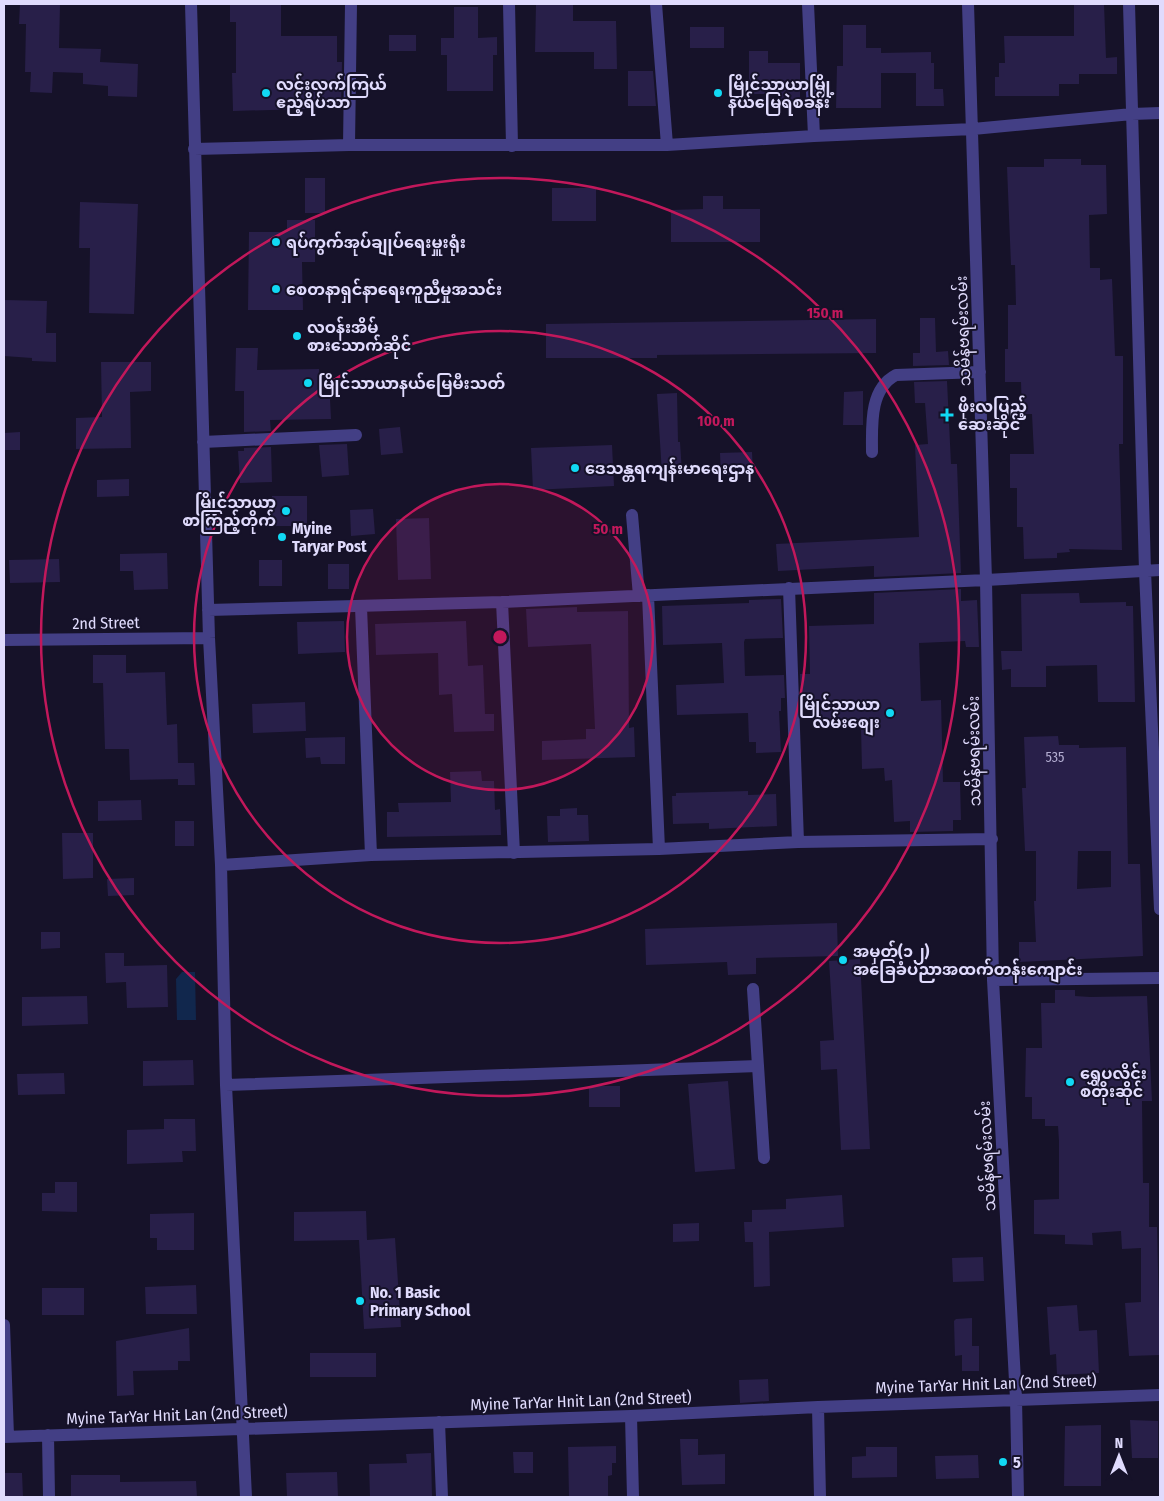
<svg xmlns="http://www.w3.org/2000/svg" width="1164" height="1501" viewBox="0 0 1164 1501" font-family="'Fira Sans Condensed','Noto Sans Myanmar',sans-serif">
<rect width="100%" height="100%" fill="#161229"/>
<path fill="#11274d" d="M182,972H195L196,1020H177L176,979Z"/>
<path fill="#281f49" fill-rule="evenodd" d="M20,4H60L59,48L101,49L100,62L138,64L137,97L108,96V86L83,84V73L53,72L52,93L30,92L31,72H25L26,24H19Z
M230,4H281V36H337V62H342L341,108L233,111L232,73H236V22H230Z
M536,4H573V21H616L617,69H594V52H535Z
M1074,4H1104L1106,58L1117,57V74H1079V84H1059V96H995V77H999V63H1005L1004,36H1074Z
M454,7H478V38L497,37V55H493V91H447V55H441V38H454Z
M843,25H866V48H881V53L931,52V63H934V89H943L944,106H916V73H881V108H836L837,66H843Z
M690,27H724V48H690Z
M389,35H416V51H389Z
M749,51H768V63H800V106H778V94H749Z
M628,71H653L656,106H628Z
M1044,159H1081V165H1106L1107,214L1089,215L1090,268H1100V280L1112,279L1115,356H1123V444H1119L1122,550L1069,549L1070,552L1057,553V558L1024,559L1023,527H1017V488H1010V454H1034L1032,414H1022L1021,382H1005V349H1008V305H1016L1015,265H1011L1007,167H1044Z
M305,178H325V213H305Z
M552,188H596V221H552Z
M703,196H723V209H760V242H671V210L703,209Z
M80,202L138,204L134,314L89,313L90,248H79Z
M287,220H315V262H302L303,310H248L249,232H287Z
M4,300L47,301L46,333H56V362L32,361V358L4,356Z
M920,318H935L936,352L948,351L949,365L913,366V353H920Z
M876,319V353L657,355V358H546V324Z
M236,348H258L257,370L319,369L320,399H330L331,419L270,420L271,431L244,432V391H235Z
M101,362H151V391L130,392L131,448L76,449V418L102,417Z
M947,381L951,464H957L961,573L874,577V566L778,571L776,544L919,537L915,445L928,444L925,403H915L914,382Z
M863,391V425H843L844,392Z
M677,393L678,442H680L682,473L662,474L657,394Z
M400,427L403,453L381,455L379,429Z
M20,432V450H4V433Z
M347,444L349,475L322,477L319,445Z
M612,445L614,486L533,490L531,448Z
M271,447L272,482L240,483L238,451H244V448Z
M752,452L753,473L721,476L720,453Z
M129,479V496L97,497V480Z
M272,496H307V526H272Z
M373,509L375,534L351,536L350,510Z
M429,518L431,579L398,580L396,519Z
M167,553L168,589L134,590L133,571H120V554Z
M59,559L60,582L10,583L9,560Z
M259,560H282V586H259Z
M328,564H349V589H328Z
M961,589V601L977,600L979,647H966L965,641L919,643L921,701L941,700L943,782H960L961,820H953V831L910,832V821L894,822L892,780L885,781L884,768L862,769L861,728H815L813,697H801L800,674H810L809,626L874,624V593Z
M1079,593L1080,603L1126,602V606H1133L1135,702H1098L1097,665L1046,666V687H1011V669L1002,670L1001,651H1022L1021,594Z
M781,599L783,638L745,639L744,642L745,676L784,675L785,698H781V711H779L781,752L756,753V742H749L748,713L677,715L676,685L724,683L722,643L663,645L662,606L749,603V600Z
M577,607V612L628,611L629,728L634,727L635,757L542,760V741L586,739V729H595L591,644L528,647L526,609Z
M344,621L345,652L298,654L297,622Z
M466,621L468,666L483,665L485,714H494V731L454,732L452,694L439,695L438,653L376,655L375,624Z
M93,655H126V673L165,672L167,725L177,724L178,763H194L195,785H178V779L130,780L129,749H105L103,683H93Z
M305,702L306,731L253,733L252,704Z
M1058,736L1059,745H1079V748L1126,747L1128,864H1140L1143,956L1019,962V942H1036L1034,901H1036V851H1025L1022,788H1026L1024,737ZM1078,851H1111V887L1077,889Z
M345,737V764H321L320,757L306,758L305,738Z
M481,771L482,781H494L495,810L500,809L501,835L387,837V812H399L398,803L451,802L450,772Z
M748,791V795L776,794L777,826L709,829V823L673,824L672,796H676V793Z
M141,800L142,820L98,821V801Z
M577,808V815H588L589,841L548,842L547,816H560V809Z
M175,821H194V846H175Z
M62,833H93V878L63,879Z
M134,878V895L108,896L107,879Z
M837,923L838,956L756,958V974L728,975L727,962L646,965L645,929Z
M41,932H60V948L41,949Z
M105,953H124V966L167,965L168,1007L127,1008L126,982L106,983Z
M860,959L870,1149L841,1150L837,1069L821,1070L820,1041L834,1040L829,961Z
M1055,990H1075V996L1090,997L1147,996L1152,1101H1142L1143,1183H1149V1227H1157L1160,1355L1129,1356L1125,1303L1141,1302V1248L1122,1249L1121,1231L1092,1233L1093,1245L1065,1244V1235L1034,1234V1200L1059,1199V1141L1058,1126H1045V1119H1032V1097H1025L1026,1048H1042L1041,1003H1055Z
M87,996L88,1024L22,1026V997Z
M193,1060L194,1085L143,1086V1061Z
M64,1073L65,1094L18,1095L17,1074Z
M728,1081L735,1169L695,1172L688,1084Z
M589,1086H620V1107H589Z
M164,1119H195L196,1151H182L183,1162L127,1164V1130L164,1129Z
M55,1182H77V1212L42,1211V1193H55Z
M842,1195L844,1227L769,1232L770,1286L754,1287L753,1242H745L744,1222H752V1210L786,1209V1199Z
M366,1211L367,1240L395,1238L401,1327L364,1329L359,1240L294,1241V1212Z
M194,1213V1250H157V1238H150V1214Z
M699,1223V1241L673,1242V1224Z
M983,1257L984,1281L953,1282L952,1258Z
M196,1285L197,1314H146L145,1287Z
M42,1288H84V1315H42Z
M1077,1305L1079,1331L1097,1330L1099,1373L1057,1375L1056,1354L1050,1355L1047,1307Z
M972,1318V1346H979V1371H962V1355L955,1356L954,1321L956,1319Z
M189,1328L190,1361H178V1370L133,1371L134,1395L117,1396L116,1341Z
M310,1353H376V1377H310Z
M768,1379L769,1401L740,1403L739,1380Z
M1130,1420L1158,1421V1458H1132Z
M1101,1425V1486H1064L1065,1426Z
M680,1439H698V1455L725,1454V1484L682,1485Z
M616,1446V1463H612V1475L608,1476V1497H569L568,1447Z
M866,1447H897V1477L852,1478V1457L866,1456Z
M513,1452H533V1473H514Z
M431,1453L432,1497H370L369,1464L407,1463L406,1454Z
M978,1455L979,1478L936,1479L935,1456Z
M337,1472L338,1497H287L286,1473Z
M4,1473H22L23,1497H4Z
M71,1475H120V1482L196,1481L197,1497H71Z"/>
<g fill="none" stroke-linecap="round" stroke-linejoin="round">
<path stroke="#433f85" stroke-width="12" d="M191,4L209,638L221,865L226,1085L246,1497
M509,4L512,146
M656,4L667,145
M808,4L814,136
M968,4L986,580L993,980L1016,1399L1018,1497
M1129,4L1145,571L1160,909
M349,145L351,4
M194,149L349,145H667L814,136L973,129L1132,114L1160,113
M203,442L356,435
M872,452C872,426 869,389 896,375L980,372
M632,515L639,596
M789,588L798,842
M648,595L659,849
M502,602L514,853
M361,607L371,855
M208,610L502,602L986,580L1160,570
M4,640L209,638
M221,865L371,855L659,849L798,842L992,839
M993,980L1160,978
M753,989L764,1158
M226,1085L758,1066
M4,1325L8,1436
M818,1407L820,1497
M631,1416L633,1497
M439,1422L442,1497
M48,1435L49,1497
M4,1437L631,1416L818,1407L1160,1395"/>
</g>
<circle cx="500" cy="637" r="153" fill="#c2185b" fill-opacity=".12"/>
<g fill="none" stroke="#c2185b" stroke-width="2.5">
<circle cx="500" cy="637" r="153"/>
<circle cx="500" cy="637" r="306"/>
<circle cx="500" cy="637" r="459"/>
</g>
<g fill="#11d9f4" stroke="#161229" stroke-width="2">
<circle cx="266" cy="93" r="5"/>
<circle cx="718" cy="93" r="5"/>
<circle cx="276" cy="242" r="5"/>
<circle cx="276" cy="289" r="5"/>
<circle cx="297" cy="336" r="5"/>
<circle cx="308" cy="383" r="5"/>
<path d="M944.5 407.5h5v5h5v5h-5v5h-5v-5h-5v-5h5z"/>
<circle cx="575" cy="468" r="5"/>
<circle cx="286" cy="511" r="5"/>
<circle cx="282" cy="537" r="5"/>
<circle cx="890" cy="713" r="5"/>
<circle cx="843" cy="960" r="5"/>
<circle cx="1070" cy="1082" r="5"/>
<circle cx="360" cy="1301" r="5"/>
<circle cx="1003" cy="1462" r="5"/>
</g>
<g text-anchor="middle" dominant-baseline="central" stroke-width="4" stroke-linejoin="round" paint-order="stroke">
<g font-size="14" fill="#b2acd0">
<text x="1055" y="757">535</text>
</g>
<g font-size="16" font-weight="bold" fill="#e0dbfd" stroke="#161229" text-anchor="start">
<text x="276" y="84">လင်းလက်ကြယ်<tspan x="276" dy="18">ဧည့်ရိပ်သာ</tspan></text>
<text x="728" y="84">မြိုင်သာယာမြို့<tspan x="728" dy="18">နယ်မြေရဲစခန်း</tspan></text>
<text x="286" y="242">ရပ်ကွက်အုပ်ချုပ်ရေးမှူးရုံး</text>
<text x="286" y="289">စေတနာရှင်နာရေးကူညီမှုအသင်း</text>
<text x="307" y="327">လဝန်းအိမ်<tspan x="307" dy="18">စားသောက်ဆိုင်</tspan></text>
<text x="318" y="383">မြိုင်သာယာနယ်မြေမီးသတ်</text>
<text x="958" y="406">ဖိုးလပြည့်<tspan x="958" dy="18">ဆေးဆိုင်</tspan></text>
<text x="585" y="468">ဒေသန္တရကျန်းမာရေးဌာန</text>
<text x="276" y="502" text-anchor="end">မြိုင်သာယာ<tspan x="276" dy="18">စာကြည့်တိုက်</tspan></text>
<text x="292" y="528">Myine<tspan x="292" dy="18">Taryar Post</tspan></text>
<text x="880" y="704" text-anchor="end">မြိုင်သာယာ<tspan x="880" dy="18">လမ်းစျေး</tspan></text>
<text x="853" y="951">အမှတ်(၁၂)<tspan x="853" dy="18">အခြေခံပညာအထက်တန်းကျောင်း</tspan></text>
<text x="1080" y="1073">ရွှေပလိုင်း<tspan x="1080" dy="18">စတိုးဆိုင်</tspan></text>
<text x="370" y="1292">No. 1 Basic<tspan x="370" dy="18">Primary School</tspan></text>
<text x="1013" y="1462">5</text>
</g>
<g font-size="16" fill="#e0dbfd" stroke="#161229">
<text transform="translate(963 331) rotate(-92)">သမိန်ဗရမ်းလမ်း</text>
<text transform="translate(106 623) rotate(-1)">2nd Street</text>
<text transform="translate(974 751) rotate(-91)">သမိန်ဗရမ်းလမ်း</text>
<text transform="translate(987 1156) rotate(-93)">သမိန်ဗရမ်းလမ်း</text>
<text transform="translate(986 1384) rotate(-2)">Myine TarYar Hnit Lan (2nd Street)</text>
<text transform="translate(581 1401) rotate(-2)">Myine TarYar Hnit Lan (2nd Street)</text>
<text transform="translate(177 1415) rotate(-2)">Myine TarYar Hnit Lan (2nd Street)</text>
</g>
</g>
<circle cx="500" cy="637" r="8" fill="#c2185b" stroke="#161229" stroke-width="2.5"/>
<g font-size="15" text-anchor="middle" font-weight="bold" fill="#c2185b" stroke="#161229" stroke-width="4" stroke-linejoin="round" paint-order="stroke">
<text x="825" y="318">150 m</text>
<text x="716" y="426">100 m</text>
<text x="608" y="534">50 m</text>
</g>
<rect width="1164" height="1501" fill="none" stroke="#e0dbfd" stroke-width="10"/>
<g transform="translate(1119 1456)" stroke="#161229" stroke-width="4" paint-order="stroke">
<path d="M0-4L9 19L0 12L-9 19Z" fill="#e0dbfd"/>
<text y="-8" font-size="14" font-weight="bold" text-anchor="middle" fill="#e0dbfd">N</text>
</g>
</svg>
